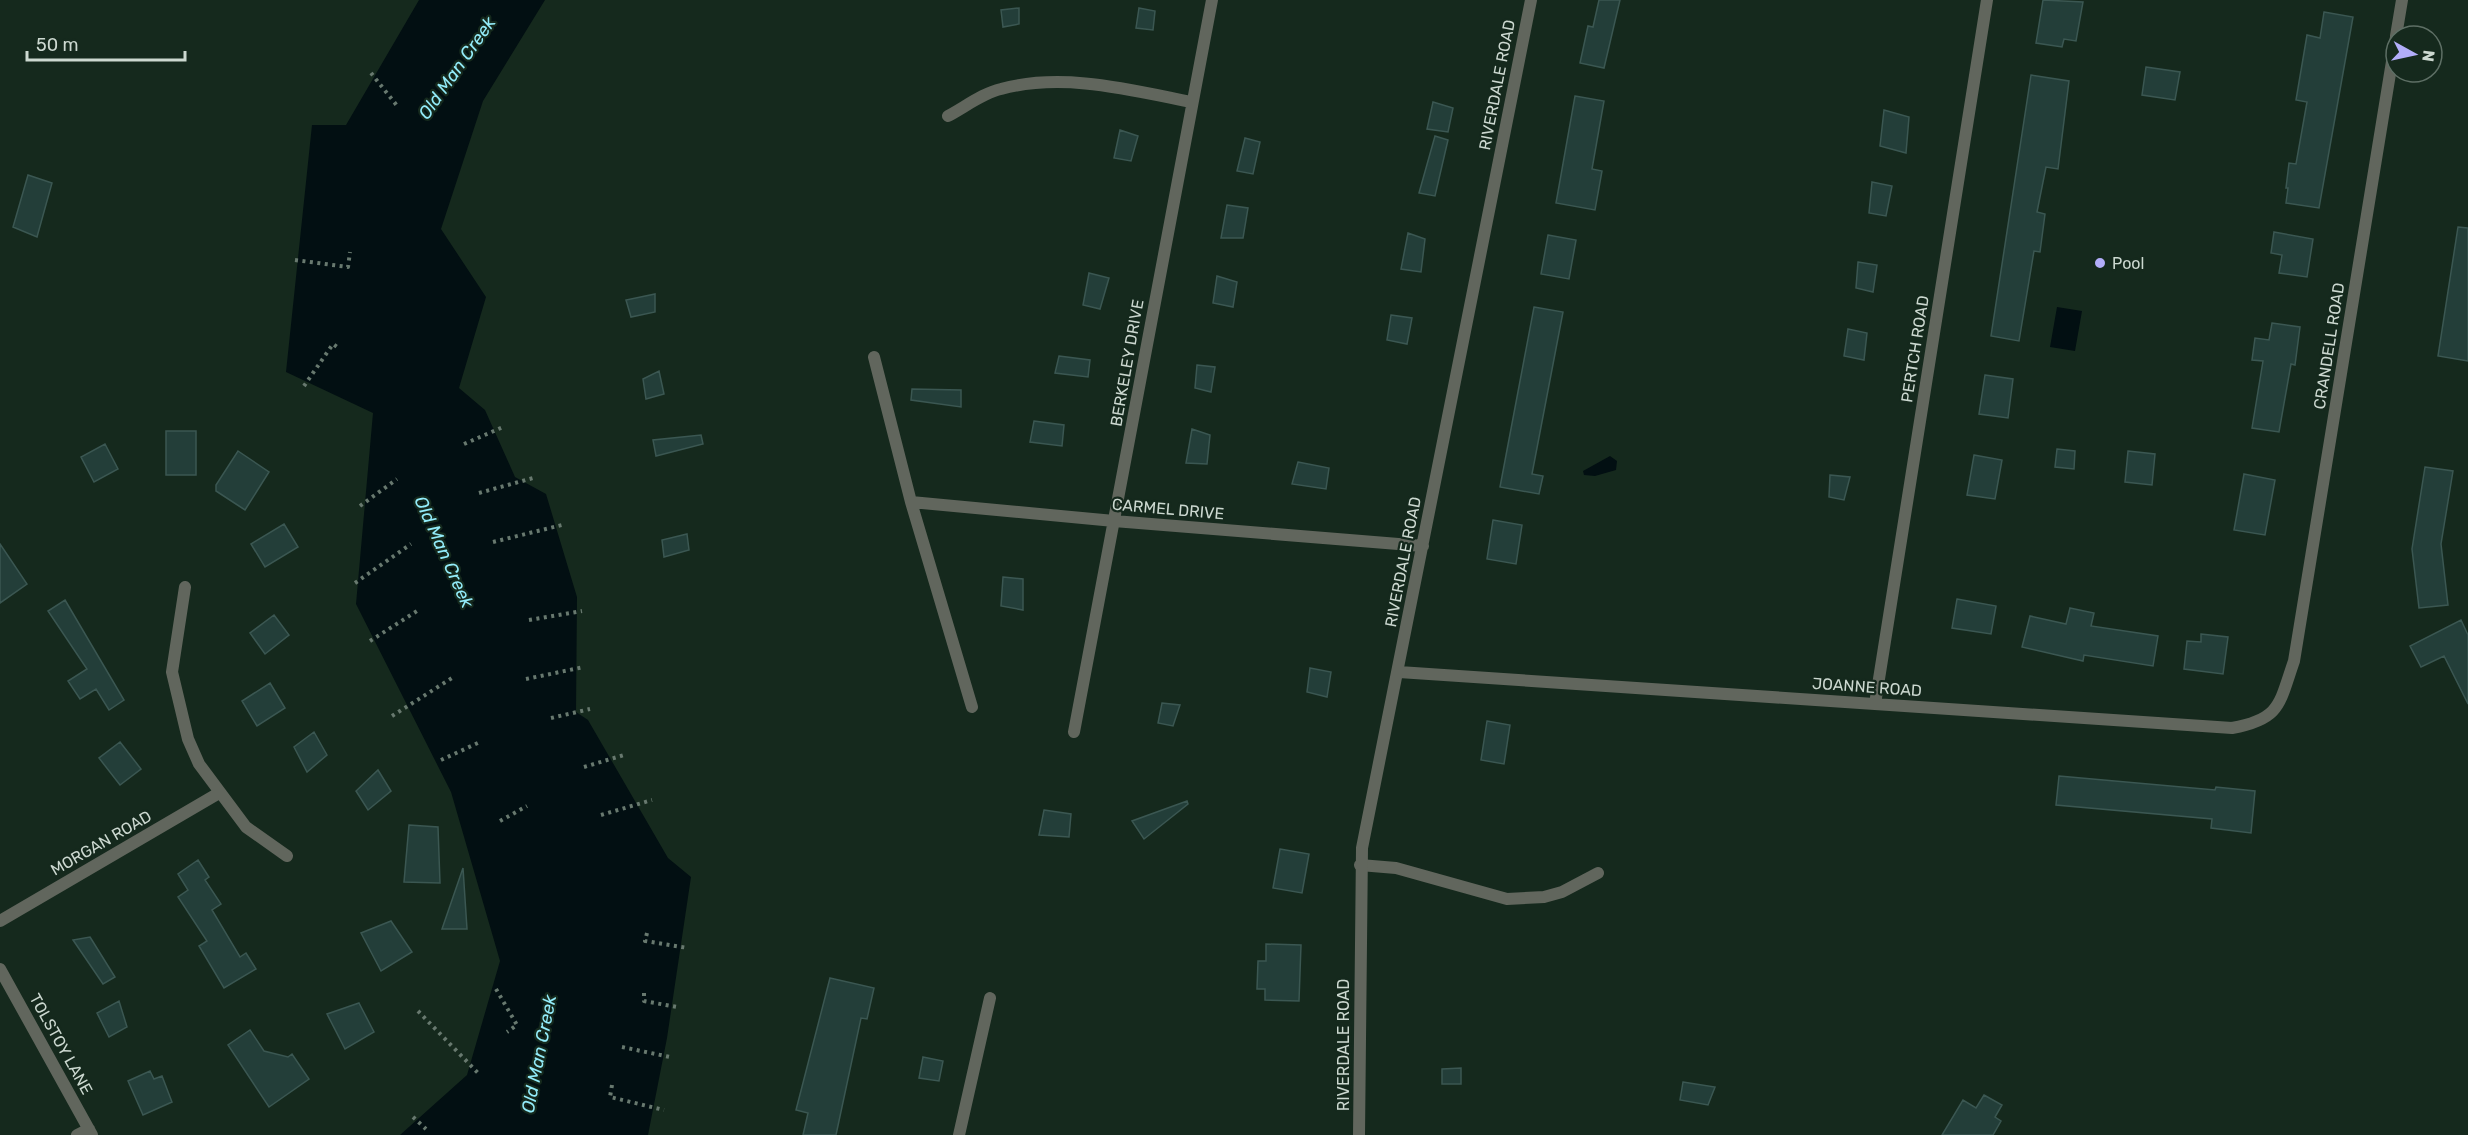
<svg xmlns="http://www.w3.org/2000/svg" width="2468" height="1135" viewBox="0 0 2468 1135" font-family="Rubik,sans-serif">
<rect width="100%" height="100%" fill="#15291d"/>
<path fill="#020f12" d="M419,0H545L483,101L441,229L486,297L459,388L485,410L515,477L546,494L577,597L576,712L588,720L668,858L691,877L667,1038L648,1135H400L467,1075L500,961L451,792L356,604L373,413L286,372L312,125H346Z
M2057,307L2082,311L2075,351L2050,347Z
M1610,456L1617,461L1616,470L1595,476L1584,475L1583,471Z"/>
<path fill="#233e39" stroke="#3b5752" stroke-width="1.5" d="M1599,0H1620L1604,68L1580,63L1588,26L1593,27Z
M2043,0L2083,2L2076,41L2064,39L2062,47L2036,43Z
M1019,8V24L1003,27L1001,10Z
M1139,8L1155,11L1153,30L1136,28Z
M2324,12L2353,17L2319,208L2286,203L2288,188H2286L2289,163L2296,164L2307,102L2296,100L2307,35L2320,38Z
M2146,67L2180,72L2175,100L2142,95Z
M2031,75L2069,81L2058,169L2046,167L2037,212L2045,214L2040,252L2034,251L2019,341L1991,336Z
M1575,96L1604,101L1592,169L1602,171L1595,210L1556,203Z
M1433,102L1453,108L1448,132L1427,129Z
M1884,110L1909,117L1906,153L1880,146Z
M1120,130L1138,136L1131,161L1114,158Z
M1435,136L1448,140L1435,196L1419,193Z
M1245,138L1260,142L1253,174L1237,171Z
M28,175L52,183L37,237L13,227Z
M1872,182L1892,186L1886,216L1869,213Z
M1227,205L1248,208L1243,238H1221Z
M2458,227L2468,228V361L2438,356Z
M2274,232L2313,239L2307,277L2279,273L2282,255L2271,253Z
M1408,233L1425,239L1421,272L1401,269Z
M1548,235L1576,240L1569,279L1541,274Z
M1858,262L1877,265L1873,292L1856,288Z
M1089,273L1109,278L1100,309L1083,305Z
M1217,276L1237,282L1233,307L1213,303Z
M655,294V312L631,317L626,300Z
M1534,307L1563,312L1532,474L1543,476L1539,494L1500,487Z
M1391,315L1412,318L1407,344L1387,340Z
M2272,323L2300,327L2295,365L2291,364L2279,432L2252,428L2263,361L2252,360L2255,338L2269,340Z
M1848,329L1867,333L1864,360L1844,356Z
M1059,356L1090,360L1088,377L1055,373Z
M1197,365L1215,367L1211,392L1195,388Z
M659,371L664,394L646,399L643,379Z
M1985,375L2013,379L2008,418L1979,414Z
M912,389L961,390V407L911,400Z
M1034,421L1064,425L1062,446L1030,442Z
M1192,429L1210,435L1207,464L1186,463Z
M166,431H196V475H166Z
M701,435L703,444L656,456L653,440Z
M105,444L118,469L94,482L81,457Z
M2057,449L2075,451L2074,469L2055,467Z
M238,451L269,472L245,510L216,491V485Z
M2128,451L2155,454L2152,485L2125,482Z
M1974,455L2002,460L1995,499L1967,495Z
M1298,462L1329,468L1326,489L1292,484Z
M2425,467L2453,471L2441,544L2448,605L2419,608L2412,549Z
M2244,474L2275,480L2265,535L2234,530Z
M1830,475L1850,477L1844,500L1829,497Z
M1493,520L1522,525L1516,564L1487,559Z
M284,524L298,547L265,567L251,544Z
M687,534L689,550L664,557L662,540Z
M0,544L27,584L0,603Z
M1003,577L1023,579V610L1001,606Z
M1957,599L1996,606L1991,634L1952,628Z
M65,600L124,700L109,710L96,689L80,699L68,681L87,669L48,611Z
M2070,608L2094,613L2091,626L2158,636L2153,666L2084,655L2083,661L2022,647L2030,616L2066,624Z
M274,615L289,635L265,654L250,633Z
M2461,620L2468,635V704L2444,656L2421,667L2410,646Z
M2201,634L2228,637L2223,674L2184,669L2187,641L2201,642Z
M1310,668L1331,672L1327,697L1307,692Z
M270,683L285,708L257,726L242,701Z
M1162,703L1180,705L1173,726L1158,723Z
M1487,721L1510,725L1504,764L1481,760Z
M314,732L327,755L307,772L294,747Z
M120,742L141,769L120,785L99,758Z
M378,770L391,791L368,810L356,791Z
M2059,776L2215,790L2216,787L2255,791L2251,833L2211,828L2212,819L2056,805Z
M1187,801L1188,804L1144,839L1132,821Z
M1044,810L1071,814L1069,837L1039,835Z
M409,825L438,827L440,883L404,882Z
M1280,849L1309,854L1302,893L1273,888Z
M198,860L209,877L205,880L221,904L212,910L240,957L246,953L256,969L224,988L199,946L207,941L178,897L188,890L178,874Z
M463,868L467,929H442Z
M391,921L412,952L381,971L361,933Z
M90,937L115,977L103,984L73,940Z
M1266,944L1301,945L1299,1001L1265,1000V989H1257L1258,961H1266Z
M830,978L874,988L867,1019L861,1018L836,1135H803L808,1113L796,1110Z
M119,1001L127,1027L109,1037L97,1013Z
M359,1003L374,1032L345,1049L327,1014Z
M250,1030L264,1051L288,1057L292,1054L309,1079L269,1107L228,1045Z
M923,1057L943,1061L939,1081L919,1078Z
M1461,1068V1084H1442V1069Z
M150,1071L154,1079L162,1076L172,1102L143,1115L128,1081Z
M1683,1082L1715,1087L1708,1105L1680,1100Z
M1984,1095L2002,1105L1995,1117L2001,1121L1993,1135H1942L1963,1100L1976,1108Z"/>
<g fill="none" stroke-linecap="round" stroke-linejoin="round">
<path stroke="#68796f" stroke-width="4" stroke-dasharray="3 4.5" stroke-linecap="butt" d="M371,73L398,107
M295,260L348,267L350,252
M304,386L333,344L340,349
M464,444L503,427
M479,493L533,478
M360,506L397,479
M493,542L562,525
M355,583L411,544
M529,620L582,611
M370,641L417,611
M526,679L584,667
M392,716L452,678
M551,718L590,709
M441,760L480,742
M584,767L624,755
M601,815L652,800
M500,821L527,806
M647,933L645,941L688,948
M496,989L517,1025L507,1032
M644,993V1001L677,1007
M418,1011L478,1073
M622,1047L670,1057
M612,1085L610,1097L664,1110
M413,1117L426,1129"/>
<path stroke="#61665d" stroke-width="12" d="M1360,865L1396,868L1507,899L1544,897L1562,892L1598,873"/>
<path stroke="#61665d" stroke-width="12" d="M2396,36L2402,0
M948,116C965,107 983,93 1001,89C1063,72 1131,90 1192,102
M874,357L911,502L972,707
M911,502L1114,521L1423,546
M185,587L172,672L188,739L199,764L246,827L287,856
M1399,672L2232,728C2281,719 2279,704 2294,661L2396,37
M1875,704L1987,0
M1074,732L1212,0
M0,921L219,793
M0,969L92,1135
M77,1135L89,1129
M959,1135L990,998
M1359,1135L1362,848L1531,0"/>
</g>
<circle fill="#b2adf9" stroke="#15291d" stroke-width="2" cx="2100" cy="263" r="6"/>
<g text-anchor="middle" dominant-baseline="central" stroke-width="4.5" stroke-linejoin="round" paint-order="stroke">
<g font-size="16" fill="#ccd8d0" stroke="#15291d">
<text transform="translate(1497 85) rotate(-79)">RIVERDALE ROAD</text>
<text transform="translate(2329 346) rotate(-81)">CRANDELL ROAD</text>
<text transform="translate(1915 349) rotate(-81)">PERTCH ROAD</text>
<text transform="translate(1127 363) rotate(-80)">BERKELEY DRIVE</text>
<text transform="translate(1168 509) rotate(5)">CARMEL DRIVE</text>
<text transform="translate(1403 562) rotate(-79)">RIVERDALE ROAD</text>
<text transform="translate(1867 687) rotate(4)">JOANNE ROAD</text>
<text transform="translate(101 843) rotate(-30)">MORGAN ROAD</text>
<text transform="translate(61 1044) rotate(61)">TOLSTOY LANE</text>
<text transform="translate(1343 1045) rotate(-90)">RIVERDALE ROAD</text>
</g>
<g font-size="16" fill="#ccd8d0" stroke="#15291d" text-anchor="start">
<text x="2112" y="263">Pool</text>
</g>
<g font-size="18" font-style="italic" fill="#93ecfa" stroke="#15291d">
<text transform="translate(457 68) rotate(-55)">Old Man Creek</text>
<text transform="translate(444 552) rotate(66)">Old Man Creek</text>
<text transform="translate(539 1054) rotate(-79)">Old Man Creek</text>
</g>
</g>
<g transform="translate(2414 54) rotate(98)"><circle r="28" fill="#15291d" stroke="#5e6f65" stroke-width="1.5"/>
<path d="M0-4.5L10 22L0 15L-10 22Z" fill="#b2adf9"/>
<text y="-9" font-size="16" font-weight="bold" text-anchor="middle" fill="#ccd8d0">N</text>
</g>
<path d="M27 51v9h158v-9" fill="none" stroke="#ccd8d0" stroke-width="3"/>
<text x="36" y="51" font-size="18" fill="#ccd8d0" stroke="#15291d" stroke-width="4.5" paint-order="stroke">50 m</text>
</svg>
